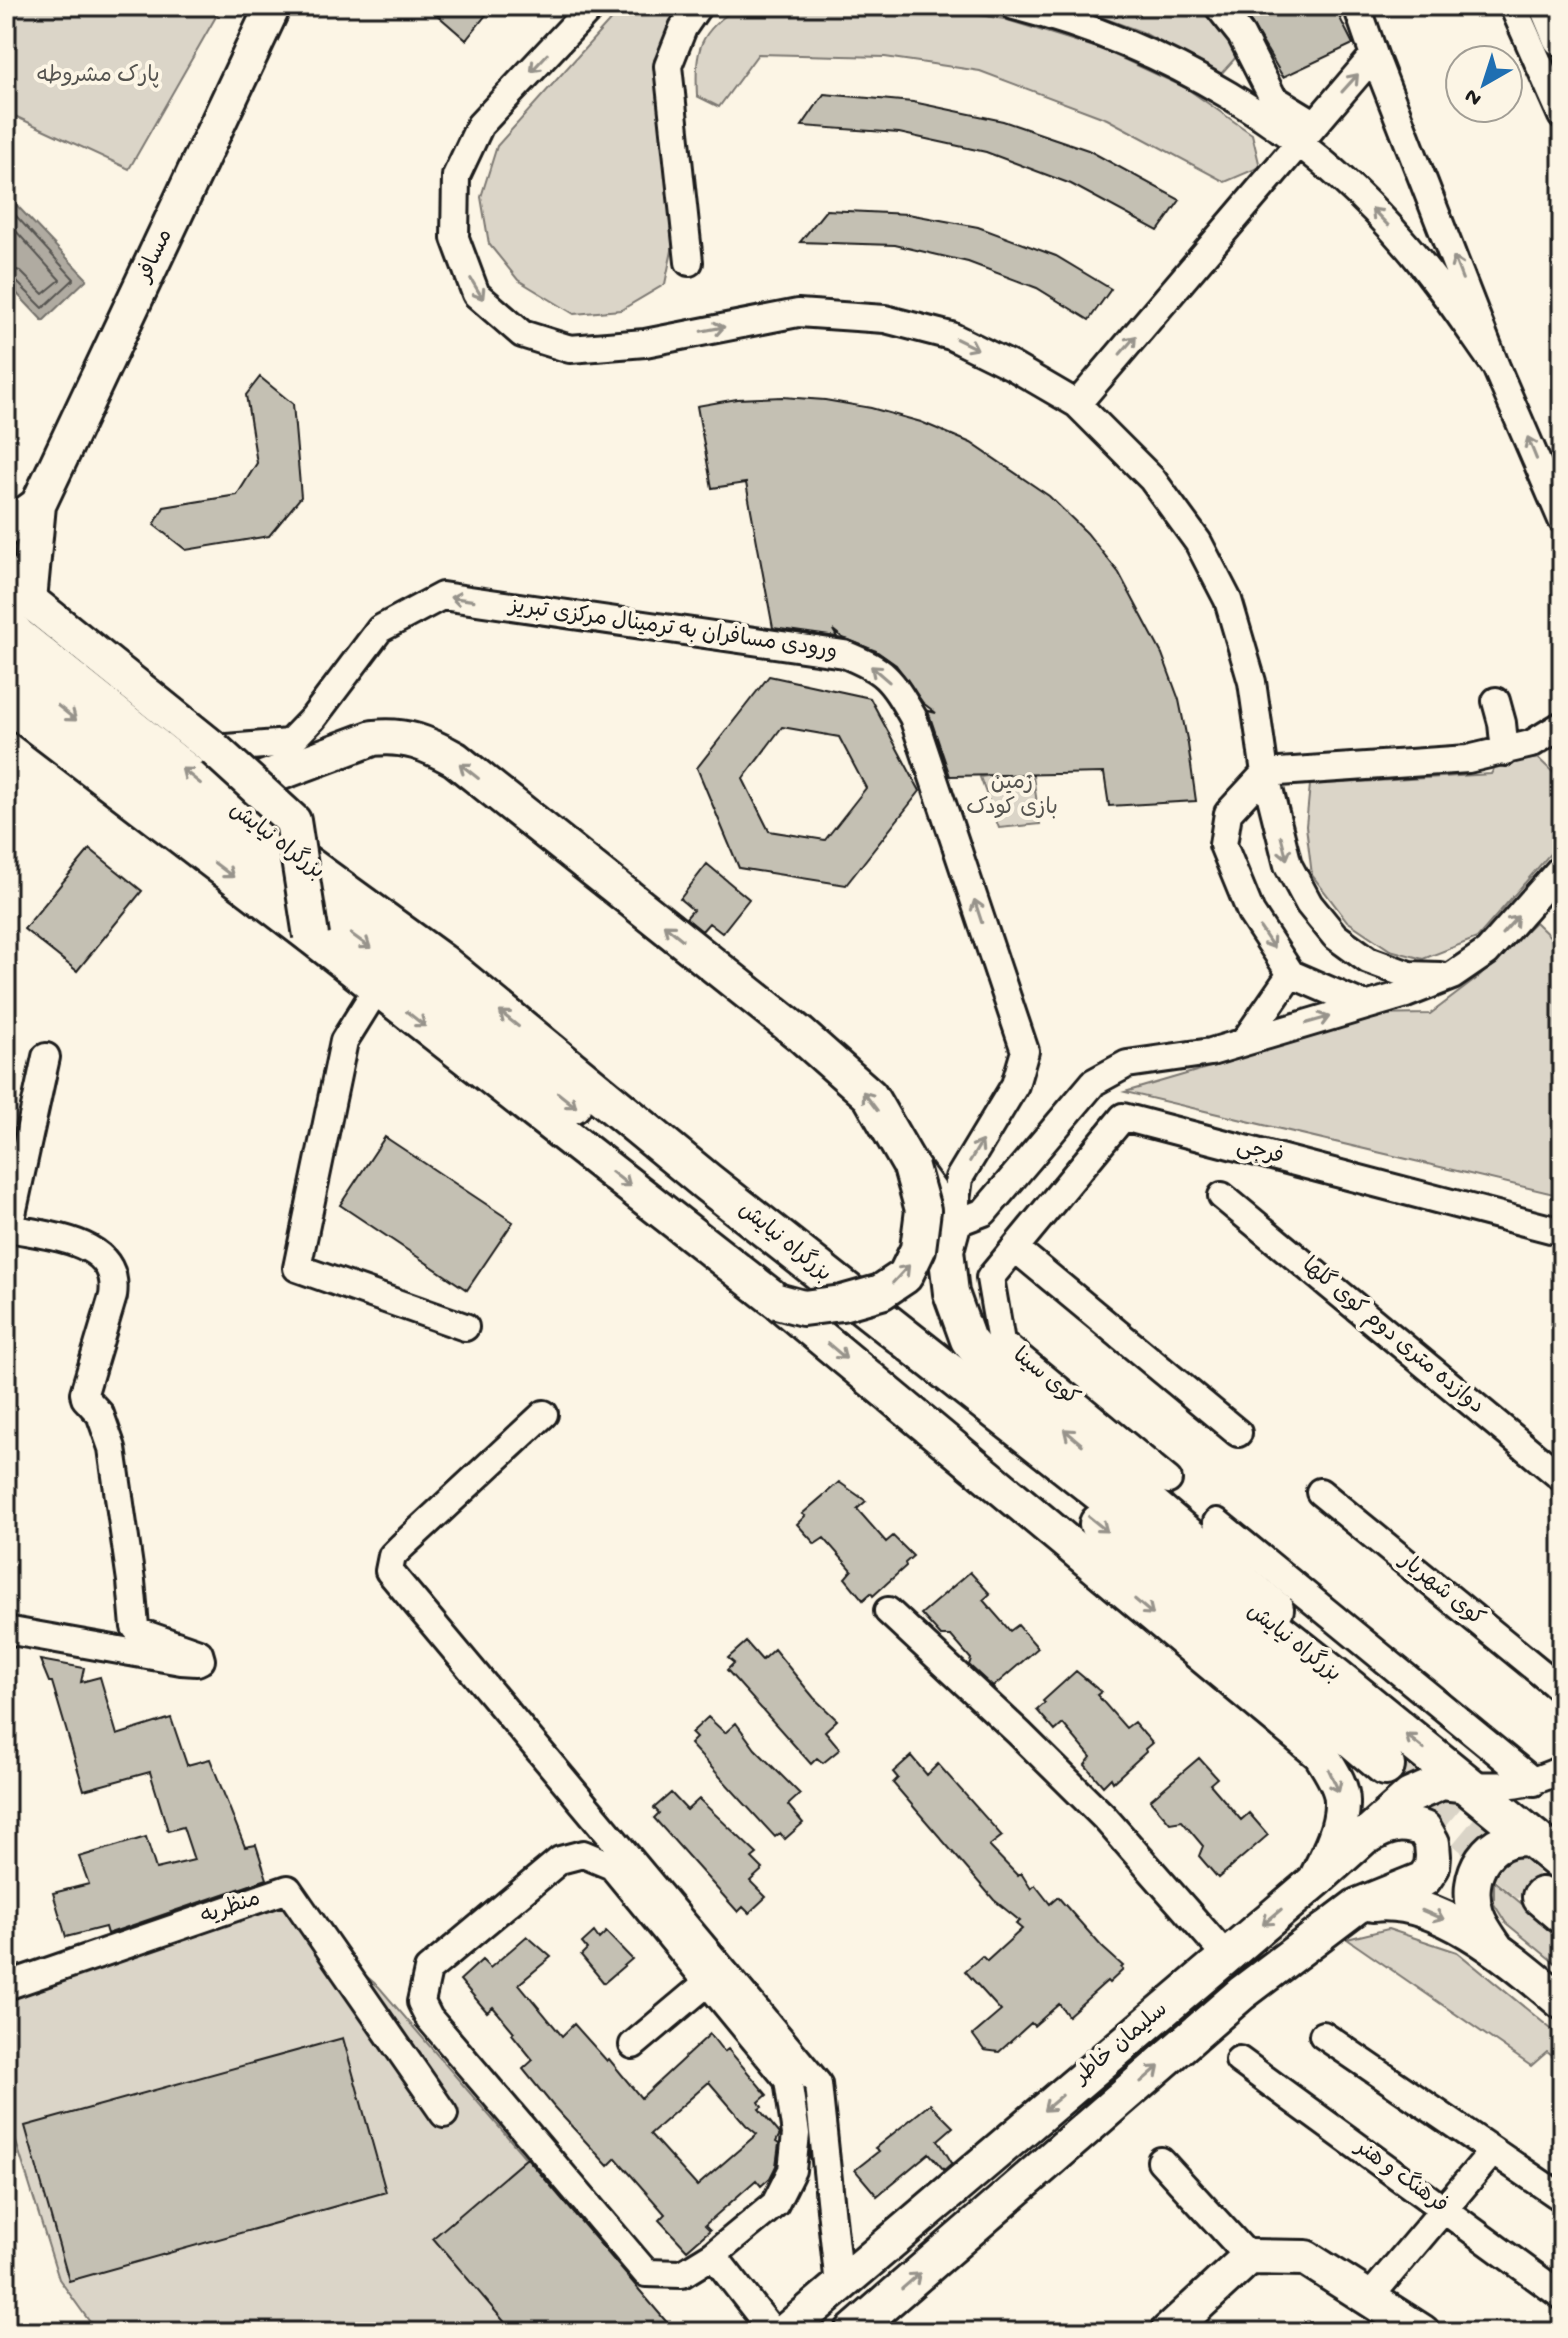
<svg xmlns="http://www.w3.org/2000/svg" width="1568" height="2338" viewBox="0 0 1568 2338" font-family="'Gochi Hand','Playpen Sans Arabic',sans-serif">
<rect width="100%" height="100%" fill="#fcf5e5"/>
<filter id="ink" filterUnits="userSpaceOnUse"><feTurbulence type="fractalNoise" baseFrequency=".0125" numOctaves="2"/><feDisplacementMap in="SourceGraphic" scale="16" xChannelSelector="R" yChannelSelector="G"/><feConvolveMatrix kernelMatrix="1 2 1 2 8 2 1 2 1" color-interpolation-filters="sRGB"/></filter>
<g filter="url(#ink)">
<path fill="#dbd5c8" stroke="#7c7872" stroke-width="2" d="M6,6H222L129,169L6,112Z
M623,6H685L654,60L675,236L665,284L621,310L574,314L518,280L489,244L481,197L497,146Z
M740,6H925L1004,19L1104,50L1186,88L1252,134L1260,167L1225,182L1107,119L980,71L885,57L758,54L719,107L697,96C695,50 698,31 740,6Z
M1070,6H1202L1238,55L1220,75L1142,32Z
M1538,758L1562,781V840L1477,938L1423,959L1390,950L1347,921L1312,875L1306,826L1310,785L1491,774L1496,765Z
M1032,769L1040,824L999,828L980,777Z
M1535,922L1562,948V1196L1125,1092L1217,1065L1364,1015L1430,1014L1480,976Z
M1494,1881L1562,1937V1969L1506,1923L1494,1904Z
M275,1898L379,1987L675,2332H97L59,2279L6,2110V1987Z
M1388,1929L1457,1952L1562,2038V2064L1547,2052L1531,2066L1347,1939Z"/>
<path fill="#b0aba1" stroke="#75726c" stroke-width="2" d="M6,194L87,279L43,321L6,282Z"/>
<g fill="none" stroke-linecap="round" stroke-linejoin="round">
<path stroke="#575551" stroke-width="2" d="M6,205L74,279L43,308L14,279L6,277
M6,220L60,280L43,294L20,271L6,267"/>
</g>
<path fill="#c4c0b3" stroke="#1c1c1c" stroke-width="2" fill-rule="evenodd" d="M427,6H493L466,40Z
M1241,6H1334L1353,44L1283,77Z
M824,94L913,102L1003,121L1088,150L1180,200L1158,231L1071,184L986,152L899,133L802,126Z
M826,210L908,214L978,227L1056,256L1111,289L1089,320L1037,288L968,262L895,245L800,242Z
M260,377L293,404L301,497L269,536L186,550L154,525L164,507L237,495L257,463L246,395Z
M782,397L825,400L871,408L921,422L971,443L1049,496L1087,533L1119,573L1162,654L1179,700L1188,744L1196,801L1109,806L1104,773L950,776L928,711L936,713L923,703L896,665L876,651L843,638L833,630L837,637L773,628L746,483L712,488L697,406L737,399Z
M769,676L870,698L920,791L846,885L739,868L697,768ZM782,727L839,737L866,788L825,840L769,831L743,779Z
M90,849L142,891L77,971L24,929Z
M707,864L749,899L722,933L709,923L702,931L686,918L693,910L680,899Z
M385,1137L513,1222L467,1290L340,1205Z
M839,1482L866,1501L857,1509L886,1542L893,1536L913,1556L905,1563L906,1566L873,1596L871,1593L863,1600L845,1578L852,1570L824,1538L815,1544L797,1524L805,1516L802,1514Z
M970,1572L990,1594L983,1600L1010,1631L1018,1625L1038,1648L993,1687L969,1665L971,1659L951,1636H941L921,1614Z
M746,1642L762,1660L774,1649L814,1698L837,1720L825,1731L840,1749L823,1763L817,1758L811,1764L727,1670L734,1663L728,1658Z
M40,1660L84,1668L81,1682L100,1677L117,1735L171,1718L187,1765L210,1759L245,1847L256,1845L267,1879L107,1934L105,1927L66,1937L53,1893L89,1884L79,1857L146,1837L156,1869L194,1860L183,1827L168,1831L150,1772L84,1790L52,1682H49Z
M1076,1671L1101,1692L1097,1695L1126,1728L1134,1722L1152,1743L1145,1749L1146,1752L1113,1782L1111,1778L1103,1786L1085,1765L1091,1757L1063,1724L1055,1731L1037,1710L1045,1703L1043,1701Z
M708,1717L725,1733L736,1723L755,1749L800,1794L788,1805L803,1823L785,1839L780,1833L775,1837L690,1744L696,1738L691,1733Z
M911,1756L927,1775L938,1764L1002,1836L989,1846L1018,1876L1021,1873L1031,1889L1035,1885L1050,1904L1058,1897L1102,1947L1123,1966L1121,1968L1123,1970L1109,1983L1107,1981L1068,2016L1059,2004L1034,2026L1031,2023L999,2052L984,2050L973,2035L1001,2011L965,1971L982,1956L987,1961L1022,1929L1016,1924L1020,1921L994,1900L893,1783L898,1778L893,1772Z
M1199,1758L1217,1778L1210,1784L1241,1820L1249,1813L1268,1835L1218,1878L1199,1856L1203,1846L1182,1821L1170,1823L1150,1800Z
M671,1793L687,1810L699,1799L757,1854L752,1858L763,1869L750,1881L766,1897L749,1913L743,1907L738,1912L654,1818L659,1813L654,1808Z
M594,1932L599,1939L606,1932L632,1959L604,1983L581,1955L587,1949L582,1943Z
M527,1936L551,1957L519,1984L562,2036L574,2024L607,2061L609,2059L641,2098L710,2034L724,2052L728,2049L767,2095L759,2102L762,2107L759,2109L780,2134L776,2142L779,2144L776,2166L770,2178L761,2186L756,2180L705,2225L710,2230L687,2250L659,2220L665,2214L616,2158L608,2166L554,2107L523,2069L533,2060L512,2034L514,2032L493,2007L487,2012L460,1980L482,1960L490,1968ZM709,2082L746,2125L757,2134L697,2186L650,2134Z
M343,2038L386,2192L69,2281L25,2126Z
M930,2104L953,2127L938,2140L952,2163L944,2170L929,2153L877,2196L855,2170L879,2151L875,2148Z
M527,2158L630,2279L675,2332H513L433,2238Z"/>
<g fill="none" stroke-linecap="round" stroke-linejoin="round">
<path stroke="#dad4c7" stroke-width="34" stroke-dasharray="34 17" stroke-linecap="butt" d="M1385,1766L1542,1897"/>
<g stroke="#1c1c1c" stroke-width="32">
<path id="minor" d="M592,6L480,125L456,176L455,238L476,294L522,334L570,349L645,343L798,313L885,319L951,336L1012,366L1077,404L1152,479L1198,542L1228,600L1252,682L1265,773L1288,865L1309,904L1335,936L1368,960L1409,975L1440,976
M1014,6C1166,45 1304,125 1406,245C1439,283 1467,326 1496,367
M1218,6L1241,35L1273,98L1314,123
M1513,6L1562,116
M1374,55L1496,367L1562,520
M689,262L668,66L683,28L698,6
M1077,404L1374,55L1357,6
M1496,701L1502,723L1505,752
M214,749L289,743L313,718L380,629L442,596L844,654C886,671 890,678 913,717L1025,1051L1015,1085L959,1178L953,1224L984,1212L1094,1082L1127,1064L1211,1052L1406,994L1452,976L1487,952L1562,867
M377,988L344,1041L297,1268L465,1327
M1365,1006L1291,974L1251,913L1223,845L1228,813L1265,773L1468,759L1531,744L1562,725
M1244,1042L1291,974
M1222,1196L1562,1478
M6,1227C47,1237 121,1238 113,1296L84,1393L85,1398L100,1414L112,1448L131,1581L135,1627L139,1632L199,1653L201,1660L197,1662L181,1661L6,1630
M9,1228L46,1057
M1016,1249L1238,1433
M544,1414L402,1546L392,1556L389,1571L818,2084L839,2286
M1168,1480L1001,1342L990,1278L1123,1117L1562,1232
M1320,1492L1562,1690
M1217,1522L1534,1782
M888,1611L1019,1733L1105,1818L1226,1956
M1469,1785C1502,1787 1532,1785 1562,1769
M583,1854L612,1866L788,2080L796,2134L792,2170L775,2204L713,2255L682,2274L646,2273L429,2018L421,2002L428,1970L560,1860Z
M6,1986L288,1889L444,2114
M1323,2035L1562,2198
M633,2045L708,1982
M1239,2060L1562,2296
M1161,2161L1249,2257
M713,2255L773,2332
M1369,2298L1493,2151"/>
</g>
<g stroke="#1c1c1c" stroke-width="40">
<path id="major" d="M38,505L273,6
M6,528L38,505L29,600
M6,574L29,600L214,749
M6,703L311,936L777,1301L1321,1754C1329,1768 1342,1785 1342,1801C1343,1829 1327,1857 1315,1881
M252,783L373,738C405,734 428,744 455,759L800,1034L870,1096L911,1167L953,1224L946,1250L951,1293L968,1340L991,1368L1276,1609
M1373,1904C1440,1896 1514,1962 1562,2002
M1495,1947C1488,1937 1480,1926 1476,1914C1463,1875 1488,1832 1532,1839
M785,2332L1315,1881L1410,1796L1442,1782L1469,1785
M852,2332L1242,1993L1357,1906L1424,1879L1432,1867L1433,1856L1432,1843L1424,1829C1403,1822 1391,1823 1372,1834
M1168,2332L1249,2257L1306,2258L1422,2332"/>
</g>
<g stroke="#1c1c1c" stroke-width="44">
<path id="highway" d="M1549,6L1562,37
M6,625L17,637L251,825L441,963L707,1182L1336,1678L1562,1862
M6,664L238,851L423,986L572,1104
M1099,1524L1385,1766
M1542,1897L1562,1914"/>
</g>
<use href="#minor" stroke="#fcf5e5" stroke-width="26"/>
<use href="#major" stroke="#fcf5e5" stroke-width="34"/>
<use href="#highway" stroke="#fcf5e5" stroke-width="38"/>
<g stroke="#1c1c1c" stroke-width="40" stroke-linecap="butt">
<path id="major-bridge" d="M214,749L293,821L311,936
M777,1301L803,1308L842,1303L881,1292L905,1276L918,1249L923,1210L911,1167"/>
</g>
<use href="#major-bridge" stroke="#fcf5e5" stroke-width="34"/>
</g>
<defs><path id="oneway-shaft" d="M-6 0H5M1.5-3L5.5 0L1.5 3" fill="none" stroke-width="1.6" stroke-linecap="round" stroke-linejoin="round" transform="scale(2)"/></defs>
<g stroke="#97938b">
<use href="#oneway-shaft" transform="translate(539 63) rotate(133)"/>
<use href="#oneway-shaft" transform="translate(1350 83) rotate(-48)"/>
<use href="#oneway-shaft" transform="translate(1380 217) rotate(-134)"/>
<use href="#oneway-shaft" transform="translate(1458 268) rotate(-111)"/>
<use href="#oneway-shaft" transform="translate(477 289) rotate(59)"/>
<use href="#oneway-shaft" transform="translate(713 329) rotate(-11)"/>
<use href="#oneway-shaft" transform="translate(967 344) rotate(26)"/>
<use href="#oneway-shaft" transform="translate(1128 345) rotate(-49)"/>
<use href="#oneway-shaft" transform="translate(1532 448) rotate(-112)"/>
<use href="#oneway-shaft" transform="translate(462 599) rotate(-172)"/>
<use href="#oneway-shaft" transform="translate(880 674) rotate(-139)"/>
<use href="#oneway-shaft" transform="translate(67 713) rotate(39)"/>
<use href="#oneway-shaft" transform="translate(469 771) rotate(-142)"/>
<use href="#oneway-shaft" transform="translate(191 776) rotate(-141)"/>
<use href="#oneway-shaft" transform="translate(1284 848) rotate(76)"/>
<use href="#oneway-shaft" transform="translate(224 870) rotate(37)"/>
<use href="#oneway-shaft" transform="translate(978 911) rotate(-108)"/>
<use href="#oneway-shaft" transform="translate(1510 925) rotate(-48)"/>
<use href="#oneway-shaft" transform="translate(673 932) rotate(-141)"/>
<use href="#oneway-shaft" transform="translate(1267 938) rotate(56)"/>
<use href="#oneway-shaft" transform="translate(361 941) rotate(36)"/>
<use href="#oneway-shaft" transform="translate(416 1019) rotate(38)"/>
<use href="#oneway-shaft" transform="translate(509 1019) rotate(-141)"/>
<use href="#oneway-shaft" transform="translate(1318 1020) rotate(-16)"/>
<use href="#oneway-shaft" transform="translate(567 1100) rotate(38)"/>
<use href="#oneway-shaft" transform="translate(870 1101) rotate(-127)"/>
<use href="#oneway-shaft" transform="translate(976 1151) rotate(-59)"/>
<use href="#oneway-shaft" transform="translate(621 1179) rotate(38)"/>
<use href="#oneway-shaft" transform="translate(901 1274) rotate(-47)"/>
<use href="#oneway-shaft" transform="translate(837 1351) rotate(40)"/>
<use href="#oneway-shaft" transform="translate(1073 1437) rotate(-140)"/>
<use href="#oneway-shaft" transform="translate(1098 1524) rotate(39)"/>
<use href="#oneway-shaft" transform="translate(1144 1607) rotate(40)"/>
<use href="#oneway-shaft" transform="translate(1415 1742) rotate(-141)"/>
<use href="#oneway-shaft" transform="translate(1334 1781) rotate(65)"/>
<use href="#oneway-shaft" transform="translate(1433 1915) rotate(23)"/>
<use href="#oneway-shaft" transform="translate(1272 1917) rotate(140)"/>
<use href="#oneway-shaft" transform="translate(1150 2074) rotate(-41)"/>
<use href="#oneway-shaft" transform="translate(1053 2103) rotate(140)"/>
<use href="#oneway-shaft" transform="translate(911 2281) rotate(-41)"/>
</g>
</g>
<g text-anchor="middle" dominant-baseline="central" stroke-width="8" stroke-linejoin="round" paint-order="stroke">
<g font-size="22" fill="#555450" stroke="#fcf5e5">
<text x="98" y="77">پارک مشروطه</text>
<text x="1012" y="784">زمین<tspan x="1012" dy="25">بازی کودک</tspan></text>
</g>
<g font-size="22" fill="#1c1c1c" stroke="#fcf5e5">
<text transform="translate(156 256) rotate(-65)">مسافر</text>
<text transform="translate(673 630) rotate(8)">ورودی مسافران به ترمینال مرکزی تبریز</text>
<text transform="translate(276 842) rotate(37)">بزرگراه نیایش</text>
<text transform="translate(1260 1153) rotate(15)">فرجی</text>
<text transform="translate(784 1243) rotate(39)">بزرگراه نیایش</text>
<text transform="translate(1392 1337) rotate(40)">دوازده متری دوم کوی گلها</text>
<text transform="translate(1045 1378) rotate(39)">کوی سینا</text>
<text transform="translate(1441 1591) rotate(39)">کوی شهریار</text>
<text transform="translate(1293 1644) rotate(38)">بزرگراه نیایش</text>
<text transform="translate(231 1909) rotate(-19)">منظریه</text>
<text transform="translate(1122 2044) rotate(-40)">سلیمان خاطر</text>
<text transform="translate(1401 2178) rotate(36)">فرهنگ و هنر</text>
</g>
</g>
<rect width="1568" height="2338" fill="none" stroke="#fcf5e5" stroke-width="32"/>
<rect x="16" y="16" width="1536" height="2306" fill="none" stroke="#1c1c1c" stroke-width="3" filter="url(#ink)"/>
<g transform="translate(1484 84) rotate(219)"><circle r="38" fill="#fcf5e5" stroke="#a29e95" stroke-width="2"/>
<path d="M0-6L14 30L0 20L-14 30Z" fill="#1f6fb2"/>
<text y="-12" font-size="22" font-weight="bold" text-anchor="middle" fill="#1c1c1c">N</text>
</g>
</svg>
